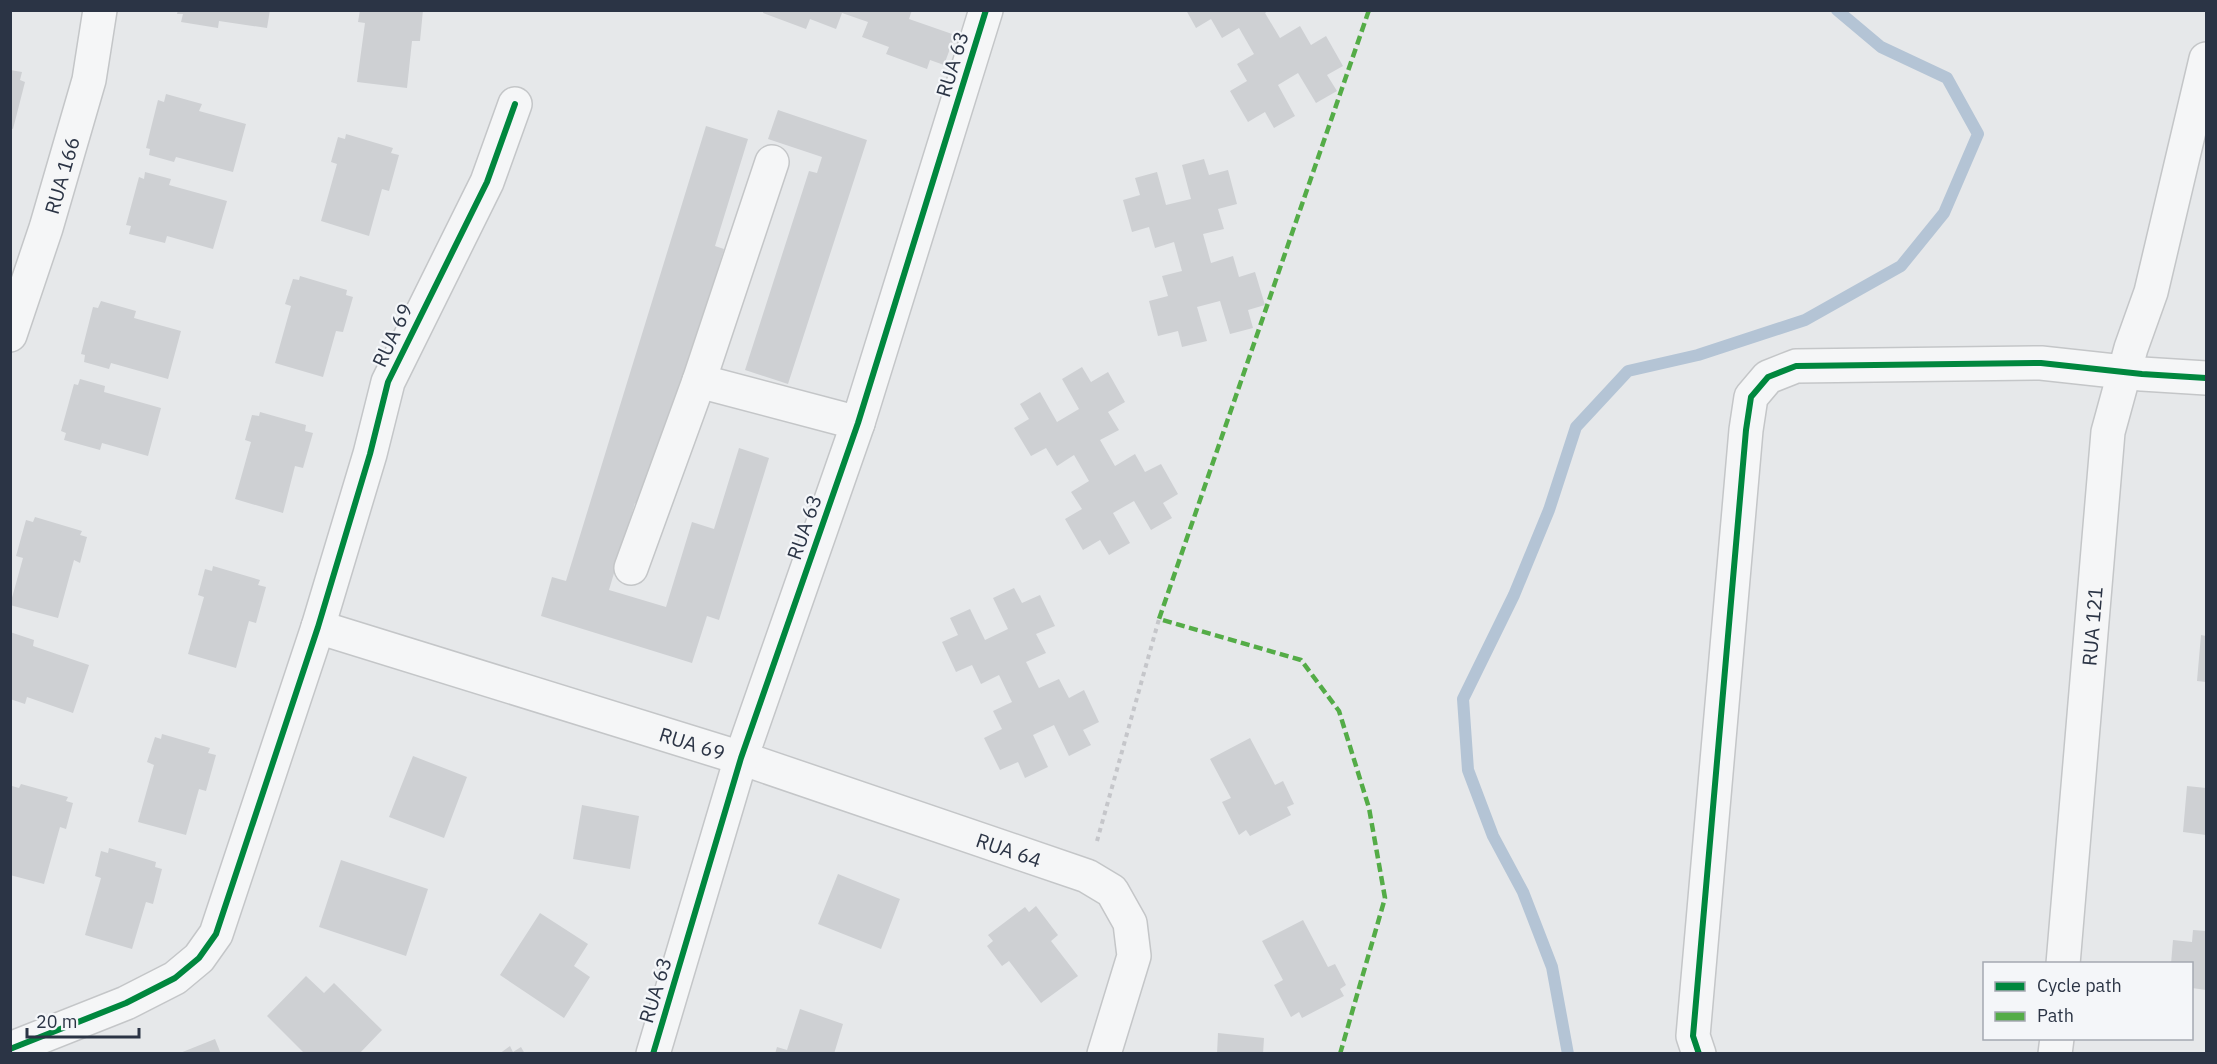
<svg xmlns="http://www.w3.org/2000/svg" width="2217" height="1064" viewBox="0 0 2217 1064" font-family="'IBM Plex Sans',sans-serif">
<rect width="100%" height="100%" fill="#e6e8ea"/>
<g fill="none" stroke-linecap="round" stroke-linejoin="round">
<path stroke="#b4c4d5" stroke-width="12" d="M1568,1054L1552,967L1523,892L1493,836L1468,770L1463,699L1514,595L1549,510L1576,427L1628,371L1698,355L1805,320L1901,266L1944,213L1978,134L1947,78L1881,47L1837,10"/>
</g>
<path fill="#ced0d3" d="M178,10H270L267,28L219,21L218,28L181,22L183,14H177Z
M360,10H423L420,41H412L407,88L357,82L365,23L358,22Z
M764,10H912L909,19L955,35L944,65L930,60L927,69L886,54L889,47L862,37L868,22L842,13L836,29L810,19L806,29L763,13Z
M1186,10H1269L1265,13L1280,38L1300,26L1311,45L1326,36L1343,66L1327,75L1337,91L1316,103L1298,73L1278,85L1295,116L1274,128L1265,112L1248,122L1230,91L1247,81L1237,64L1254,54L1239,28L1222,38L1211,19L1196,28Z
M10,70L22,72L20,80L25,82L13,129L10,128Z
M166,94L202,104L199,111L246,124L233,172L176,157L174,162L149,155L150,149L146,148L158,100L164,102Z
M778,110L867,140L788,384L745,370L809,171L817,173L822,157L768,139Z
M706,126L748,139L715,246L724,249L645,507L635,503L609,590L666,607L692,522L714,529L739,448L769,458L719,620L707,616L692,663L541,616L552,577L566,581Z
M346,134L393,148L391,153L399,155L389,191L382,189L369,236L321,221L337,164L331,162L338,137L345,139Z
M1204,159L1209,175L1228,170L1237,204L1218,209L1224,229L1203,234L1211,263L1233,256L1239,277L1255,272L1265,305L1248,310L1253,328L1230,334L1220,301L1197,307L1207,341L1182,347L1178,331L1158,336L1149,301L1168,296L1162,276L1182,271L1174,242L1155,248L1149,227L1132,232L1123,200L1140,195L1135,178L1157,172L1166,205L1191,199L1182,165Z
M145,172L171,179L169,185L227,201L213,249L167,236L165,243L129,234L131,226L126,225L139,177L144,179Z
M300,276L347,290L346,295L353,297L343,332L336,331L323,377L275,363L291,306L285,304L293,279L299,280Z
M101,301L136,311L134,318L181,331L168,379L111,363L109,369L84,362L85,355L81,354L93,307L98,308Z
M1082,367L1091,382L1108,372L1125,402L1108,412L1119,430L1100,440L1115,466L1135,454L1145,472L1161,464L1178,494L1163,503L1172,518L1151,530L1134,501L1113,513L1130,543L1109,555L1100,540L1083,550L1065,519L1082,509L1071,492L1089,481L1074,455L1057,466L1046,448L1031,456L1014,428L1029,419L1020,404L1040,392L1057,422L1079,409L1062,379Z
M80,379L105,386L104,392L161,408L148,456L102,443L100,450L64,440L66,433L61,431L74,384L78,385Z
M260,412L306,425L305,431L313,433L303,468L295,466L283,513L235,499L251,442L245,440L252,415L259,416Z
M35,517L82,531L80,535L87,537L80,563L74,560L58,618L10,605L23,558L16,556L26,520L33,522Z
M213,566L260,580L258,585L266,587L256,623L249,621L236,668L188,654L204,597L198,595L205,569L212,571Z
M1014,588L1022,603L1040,595L1055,626L1036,634L1046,653L1026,662L1039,688L1059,679L1069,698L1084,690L1099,722L1083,730L1091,745L1069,756L1054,725L1033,735L1048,767L1025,778L1018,762L1000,770L984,738L1002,729L993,711L1012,702L999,675L981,684L972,665L956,672L942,642L958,635L950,618L970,609L985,640L1008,629L993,598Z
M10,632L34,640L33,646L89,665L73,713L27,697L25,704L10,699Z
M2201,635L2206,636V682L2197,681Z
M162,734L210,748L208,753L216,755L206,791L199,789L186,835L138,822L154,765L147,762L155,737L161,739Z
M1250,738L1275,785L1283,781L1294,804L1287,807L1291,815L1250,836L1246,830L1239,835L1222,802L1231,798L1210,759Z
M413,756L467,777L444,838L389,817Z
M21,784L68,797L66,801L73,803L66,829L60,827L44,884L10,875V793L12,786L19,788Z
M2187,786L2206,788V835L2183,832Z
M582,805L639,816L630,869L573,859Z
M109,848L156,862L155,867L162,869L153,904L146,902L132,949L85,935L101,878L95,876L101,851L108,853Z
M341,860L428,889L406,956L319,927Z
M838,874L900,899L881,949L818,924Z
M1036,906L1058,935L1051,941L1078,976L1041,1003L1009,961L1002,966L987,946L993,941L988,935L1025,907L1029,912Z
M540,913L588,944L574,966L590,977L564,1018L500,975Z
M1303,920L1328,967L1335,964L1346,985L1340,989L1344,996L1302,1018L1299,1012L1291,1017L1274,985L1283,980L1262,941Z
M2193,930L2206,931V990L2192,988V964H2171L2173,940L2192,942Z
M306,976L324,993L334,983L382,1030L359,1054H305L267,1016Z
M800,1009L843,1024L834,1054H775L777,1047L787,1050Z
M1218,1033L1264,1038L1263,1054H1217Z
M215,1039L221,1054H180V1053Z
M510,1046L513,1052L521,1047L525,1054H499Z"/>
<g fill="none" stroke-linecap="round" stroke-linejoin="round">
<g stroke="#c4c6c8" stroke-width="36">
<g id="minor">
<path id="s1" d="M10,335L46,228L89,80L100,10"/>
<path d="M699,381L858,423"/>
<path d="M631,568L699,381L772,162"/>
<path id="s2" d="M318,627L741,758L1087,876L1112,891L1130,923L1134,956L1104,1054"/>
<path id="s3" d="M2063,964L2108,432L2131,348L2151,292L2206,59"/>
<path d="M10,1049L126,1003L175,978L199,958L216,934L318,627L370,454L388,382L487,182L515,104"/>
<path d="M653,1054L741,758L858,423L986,10"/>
<path d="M1699,1054L1693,1036L1746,430L1751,397L1768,377L1796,366L2041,363L2142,374L2206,378"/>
<path d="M2055,1054L2057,1038"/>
</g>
</g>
<path stroke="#c5c6ca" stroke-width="4" stroke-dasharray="4.5 4.5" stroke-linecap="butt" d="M1097,841L1159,619"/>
<use href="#minor" stroke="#f5f6f7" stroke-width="33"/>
<path stroke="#54ac47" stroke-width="4.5" stroke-dasharray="9 4.5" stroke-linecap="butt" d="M1340,1054L1385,898L1369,808L1339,711L1301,660L1159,619L1369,10"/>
<g stroke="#f4f6f9" stroke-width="10">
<path id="cycleway" d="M10,1049L126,1003L175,978L199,958L216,934L318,627L370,454L388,382L487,182L515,104
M653,1054L741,758L858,423L986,10
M1699,1054L1693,1036L1746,430L1751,397L1768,377L1796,366L2041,363L2142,374L2206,378"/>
</g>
<use href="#cycleway" stroke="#00873e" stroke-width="6"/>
</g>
<g text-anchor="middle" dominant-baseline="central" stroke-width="4.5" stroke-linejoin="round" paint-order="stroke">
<g font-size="20" fill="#2b3445" stroke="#f4f6f9">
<text transform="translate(952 64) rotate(-73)">RUA 63</text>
<text stroke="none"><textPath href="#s1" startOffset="168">RUA 166</textPath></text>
<text transform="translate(392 335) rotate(-65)">RUA 69</text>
<text transform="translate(804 527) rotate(-71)">RUA 63</text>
<text stroke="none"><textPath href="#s3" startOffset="339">RUA 121</textPath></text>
<text stroke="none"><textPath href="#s2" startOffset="392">RUA 69</textPath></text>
<text stroke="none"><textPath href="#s2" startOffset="726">RUA 64</textPath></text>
<text transform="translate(655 990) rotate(-73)">RUA 63</text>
</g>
</g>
<rect width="2217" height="1064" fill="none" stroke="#2b3445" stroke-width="24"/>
<rect x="1983" y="962" width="210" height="78" fill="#f4f6f9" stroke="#a4a8b1" stroke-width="1.5"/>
<rect x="1995" y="982" width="30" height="9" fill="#00873e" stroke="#a4a8b1" stroke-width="1.5"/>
<text x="2037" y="992" font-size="18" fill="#2b3445">Cycle path</text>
<rect x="1995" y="1012" width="30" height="9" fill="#54ac47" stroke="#a4a8b1" stroke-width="1.5"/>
<text x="2037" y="1022" font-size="18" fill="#2b3445">Path</text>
<path d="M27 1028v9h112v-9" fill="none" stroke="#2b3445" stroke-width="3"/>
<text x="36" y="1028" font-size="18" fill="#2b3445" stroke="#f4f6f9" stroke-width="4.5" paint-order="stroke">20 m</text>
</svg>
